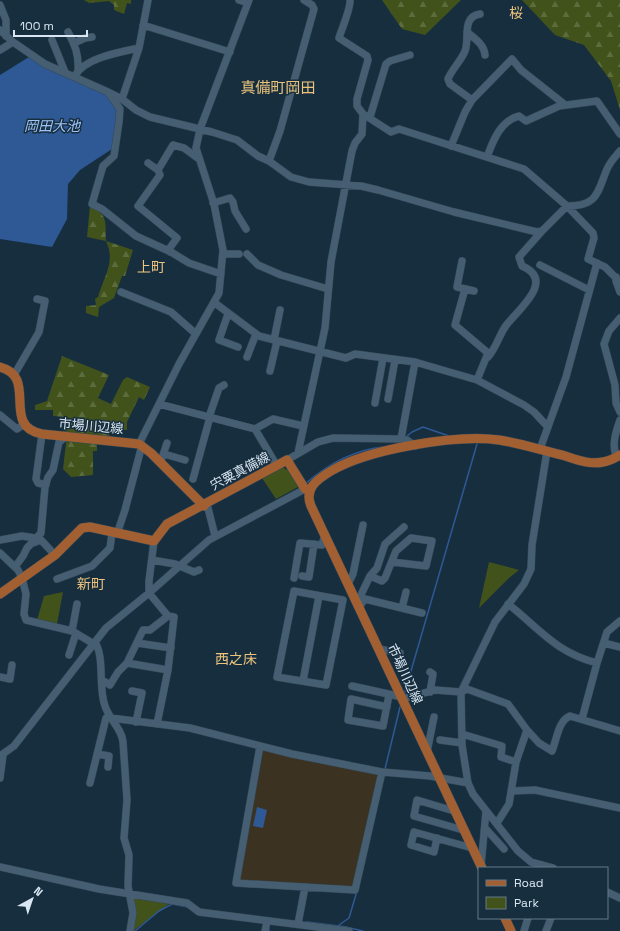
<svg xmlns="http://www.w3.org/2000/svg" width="620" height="931" viewBox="0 0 620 931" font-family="'Space Grotesk','Noto Sans JP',sans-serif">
<defs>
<pattern id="forest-firs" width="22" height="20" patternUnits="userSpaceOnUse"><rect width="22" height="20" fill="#41531b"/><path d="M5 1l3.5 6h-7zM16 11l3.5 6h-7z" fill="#5c6c3d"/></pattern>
</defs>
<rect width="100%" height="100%" fill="#172e3f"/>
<path fill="#3c3222" d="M262,749L380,773L354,888L239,880Z"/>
<path fill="#41531b" d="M282,467L289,471L298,487L276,499L262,478Z
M489,562L519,570L509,578L479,608Z
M63,592L57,624L37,620L44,596Z
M132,895L170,903L133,931Z"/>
<path fill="url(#forest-firs)" d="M84,0H131V4L127,3L124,14L114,10V5L109,1L89,3Z
M382,0H461L425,35L402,29Z
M522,0H620V110L611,81L584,45L555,35Z
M90,206C109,215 105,223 106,241L133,250L125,276H122L114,298L99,307L98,317L86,313V306L96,305L95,299L98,297C104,276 116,262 106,241L87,237Z
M62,356L109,375L98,398L111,404L123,380L127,377L150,387L144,400L139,397L127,422V430L110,429L109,438L105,444H97V451H93V475L71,477L63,469L67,435L62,434L66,417L53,416V410H35V405L47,401Z"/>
<path fill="#2e5995" d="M29,57L43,67L69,77L107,95L117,111L112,149L80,170L68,184L67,219L52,247L0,239V75Z
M257,807L267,810L263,828L253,826Z"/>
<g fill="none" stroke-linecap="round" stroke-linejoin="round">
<path stroke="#2e5995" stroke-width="1.5" d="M406,437L412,432L423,427L449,436
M305,484C327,465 353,450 383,447
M404,695L477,444
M385,769L400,707
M307,922L347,927
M339,925L349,918L357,891
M350,928L363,931
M135,931L159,911L172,904L188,907
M269,931V928"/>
<g stroke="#354856" stroke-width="8">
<path id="minor" d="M239,0L248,3
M350,0C351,8 342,28 339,38L367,56L368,60L357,99V106L363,114L391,132L399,129L524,169L567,206L593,233L594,238L588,259L605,267L620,282
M0,5L6,20V36
M143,25L230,52
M0,30L13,42L45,64L108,92L122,99L136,110L150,117L212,132L237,140L258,156L269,161L291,177L309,182L361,186L378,190L454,212L537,232L542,231L567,206C598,206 597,193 607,169C610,162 615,157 620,151
M68,32C75,45 79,55 78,70
M467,32C475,39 484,44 485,55
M52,40L65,72
M74,43L85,38L92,37
M0,50L13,42
M75,76C84,58 120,52 139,48L148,0
M108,92L120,109L119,122L114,156L103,166L92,204L102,209L136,236L171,252L189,263L221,274
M122,99L139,48
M472,100L450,84L448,79C452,69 461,61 465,51C470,39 461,17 480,14
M370,117L386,64L390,61L410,55
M451,146L465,112L472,100L512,59L521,70L564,104
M487,157C493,141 500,121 519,116L526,121L559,106L597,101L620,134
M269,161L280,131L314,9L312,5L304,0
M148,163L158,170
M213,203L230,198L233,202L235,211L246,229
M170,252L169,249L177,238L138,206L160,175L158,170L173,145L184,148L199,159
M223,254H239
M247,254L258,265L281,275L328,289
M462,261L457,287L474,291
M540,265L589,290
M616,277V281L620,292
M465,289L455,325L488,353L477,380
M121,292L171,312L196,334
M215,303L259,336L346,358L355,354L415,362L477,380L524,405L534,412L548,427
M228,314L219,340L238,347
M620,318L609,331L604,344L615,385L616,403L620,412
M274,340L280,310
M247,357L256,334
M488,357C496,348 499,336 505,327C516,311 557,281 522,266L519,257L542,231
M270,371L277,341
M14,375L39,332L45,301L37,299
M388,399L395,360
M375,403L383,358
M159,404L255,429L277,466
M0,415L17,429L23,425
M209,417L219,388L224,385
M255,429L273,419L303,426
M42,434L36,479L38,483L46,485
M401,439L415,362
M139,444L179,364L219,293L223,250L214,204L196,148L200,129L249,0
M540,449L566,377L597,263
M547,451L532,545L531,569L524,584L495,622L461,692L462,745L468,783L473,794L518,851L531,862L553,868
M298,453L325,328L331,262L352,151L355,143L362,134L363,114
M164,454L185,460
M617,457C611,446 616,431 620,420
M162,458L167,443
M287,460L318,442L333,438L401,439L407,440L415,446
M193,479L210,417
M207,504L215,536
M117,534L125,510L142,445
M0,540L22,536L35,538
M154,541L149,581V593L168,616L174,617L168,670L157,724
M33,543L41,540L55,555
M0,553L18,570L22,578L26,594L24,614L26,620L72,631L94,644
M152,560L175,564L194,572L199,570
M15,567L23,556L27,548L41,533L45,487L48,477L53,470L59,442L66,437
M302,576L309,577L314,544
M370,576L377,568L385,544L404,527
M294,578L300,543L322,545L325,534
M57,579L92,566L110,548L112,533
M348,584L353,574L363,525
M294,591L343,600L326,685L277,677Z
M357,603L370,576L382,581L385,578L396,551L411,538L432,541L426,566L392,562
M508,604C540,629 555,652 597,663
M359,607L365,599L422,613
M402,608L406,592
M72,631L77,604
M95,642C105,658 98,688 105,706C109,719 122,729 123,742L127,800L124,838L129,855L128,886L133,913L130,931
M137,643L171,648
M604,643L620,647
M379,649L400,653
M69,655L76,633
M127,663L168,670
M430,672L433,674L430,692
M0,677L10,679L12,665
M102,680L110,685L118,672L127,663L143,630H150L168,616
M303,681L319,596
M352,686L402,697
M132,691L142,693L136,722
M402,699L435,690L461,692L467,689L508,704L527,730L539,743L552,751C557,739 558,721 570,716L620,731
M387,707L351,699L348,720L383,726L389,695
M111,718L190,728L292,754L382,772L430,776L468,783
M582,719L597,663L607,632L620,621
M462,734L502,746L501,757L516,762L527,730
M440,740L462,743
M260,746L236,883L355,890L382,772
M427,752L434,717
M97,754L109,756L108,767
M0,756L14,746L106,628L149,593L209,540L305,489
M0,778L3,755
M90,783L106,718L110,717
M512,791L535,790L620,808
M454,811L417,800L414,816L463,830
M497,823L509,804L516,762
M485,828L504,849
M437,838L434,852L411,845L414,832L472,848
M481,866L486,811
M0,867L99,889L187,903L199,912L349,931
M607,892L620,898
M298,924L305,887
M265,931L267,921
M524,931L528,918
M546,931L551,918"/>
</g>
<g stroke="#354856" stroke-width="10">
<path id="major" d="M0,367C39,377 0,426 42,434L139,444L151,453L204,506
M0,594L55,555L82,528L90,527L154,541L167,524L287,460L305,489L309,490
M482,868L311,506C304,489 316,480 331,471C368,449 457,434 499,440C520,443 541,450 562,455C575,459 589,465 603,462C609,461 615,458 620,455
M505,918L511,931"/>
</g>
<use href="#minor" stroke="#455e71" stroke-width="7"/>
<use href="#major" stroke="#a26032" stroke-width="9"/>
</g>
<g text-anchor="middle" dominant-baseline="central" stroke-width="3" stroke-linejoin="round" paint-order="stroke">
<g font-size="13" fill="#d9e7f2" stroke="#172e3f">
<text transform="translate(91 426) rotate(5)">市場川辺線</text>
<text transform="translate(240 471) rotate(-28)">宍粟真備線</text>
<text transform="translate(405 674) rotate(65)">市場川辺線</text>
</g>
<g font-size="14" fill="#ebc37c" stroke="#172e3f">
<text x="516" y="13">桜</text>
<text x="151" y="267">上町</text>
<text x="91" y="584">新町</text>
<text x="236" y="659">西之床</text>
</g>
<g font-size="14" font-style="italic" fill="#9fc3f7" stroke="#172e3f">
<text x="52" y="126">岡田大池</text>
</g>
<g font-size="15" fill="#ebc37c" stroke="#172e3f">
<text x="278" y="87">真備町岡田</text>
</g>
</g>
<rect x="478" y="867" width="130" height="52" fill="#172e3f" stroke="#657887"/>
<rect x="486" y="880" width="20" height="6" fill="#a26032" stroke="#657887"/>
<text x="514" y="887" font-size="12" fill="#d9e7f2">Road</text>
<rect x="486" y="897" width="20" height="12" fill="#41531b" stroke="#657887"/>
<text x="514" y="907" font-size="12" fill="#d9e7f2">Park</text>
<g transform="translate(32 899) rotate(40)" stroke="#172e3f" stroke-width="3" paint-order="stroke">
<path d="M0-3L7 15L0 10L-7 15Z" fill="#d9e7f2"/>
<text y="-6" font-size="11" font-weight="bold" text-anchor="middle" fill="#d9e7f2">N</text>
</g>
<path d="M14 30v6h73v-6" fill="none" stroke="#d9e7f2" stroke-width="2"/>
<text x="20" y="30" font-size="12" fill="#d9e7f2" stroke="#172e3f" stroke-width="3" paint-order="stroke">100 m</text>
</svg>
